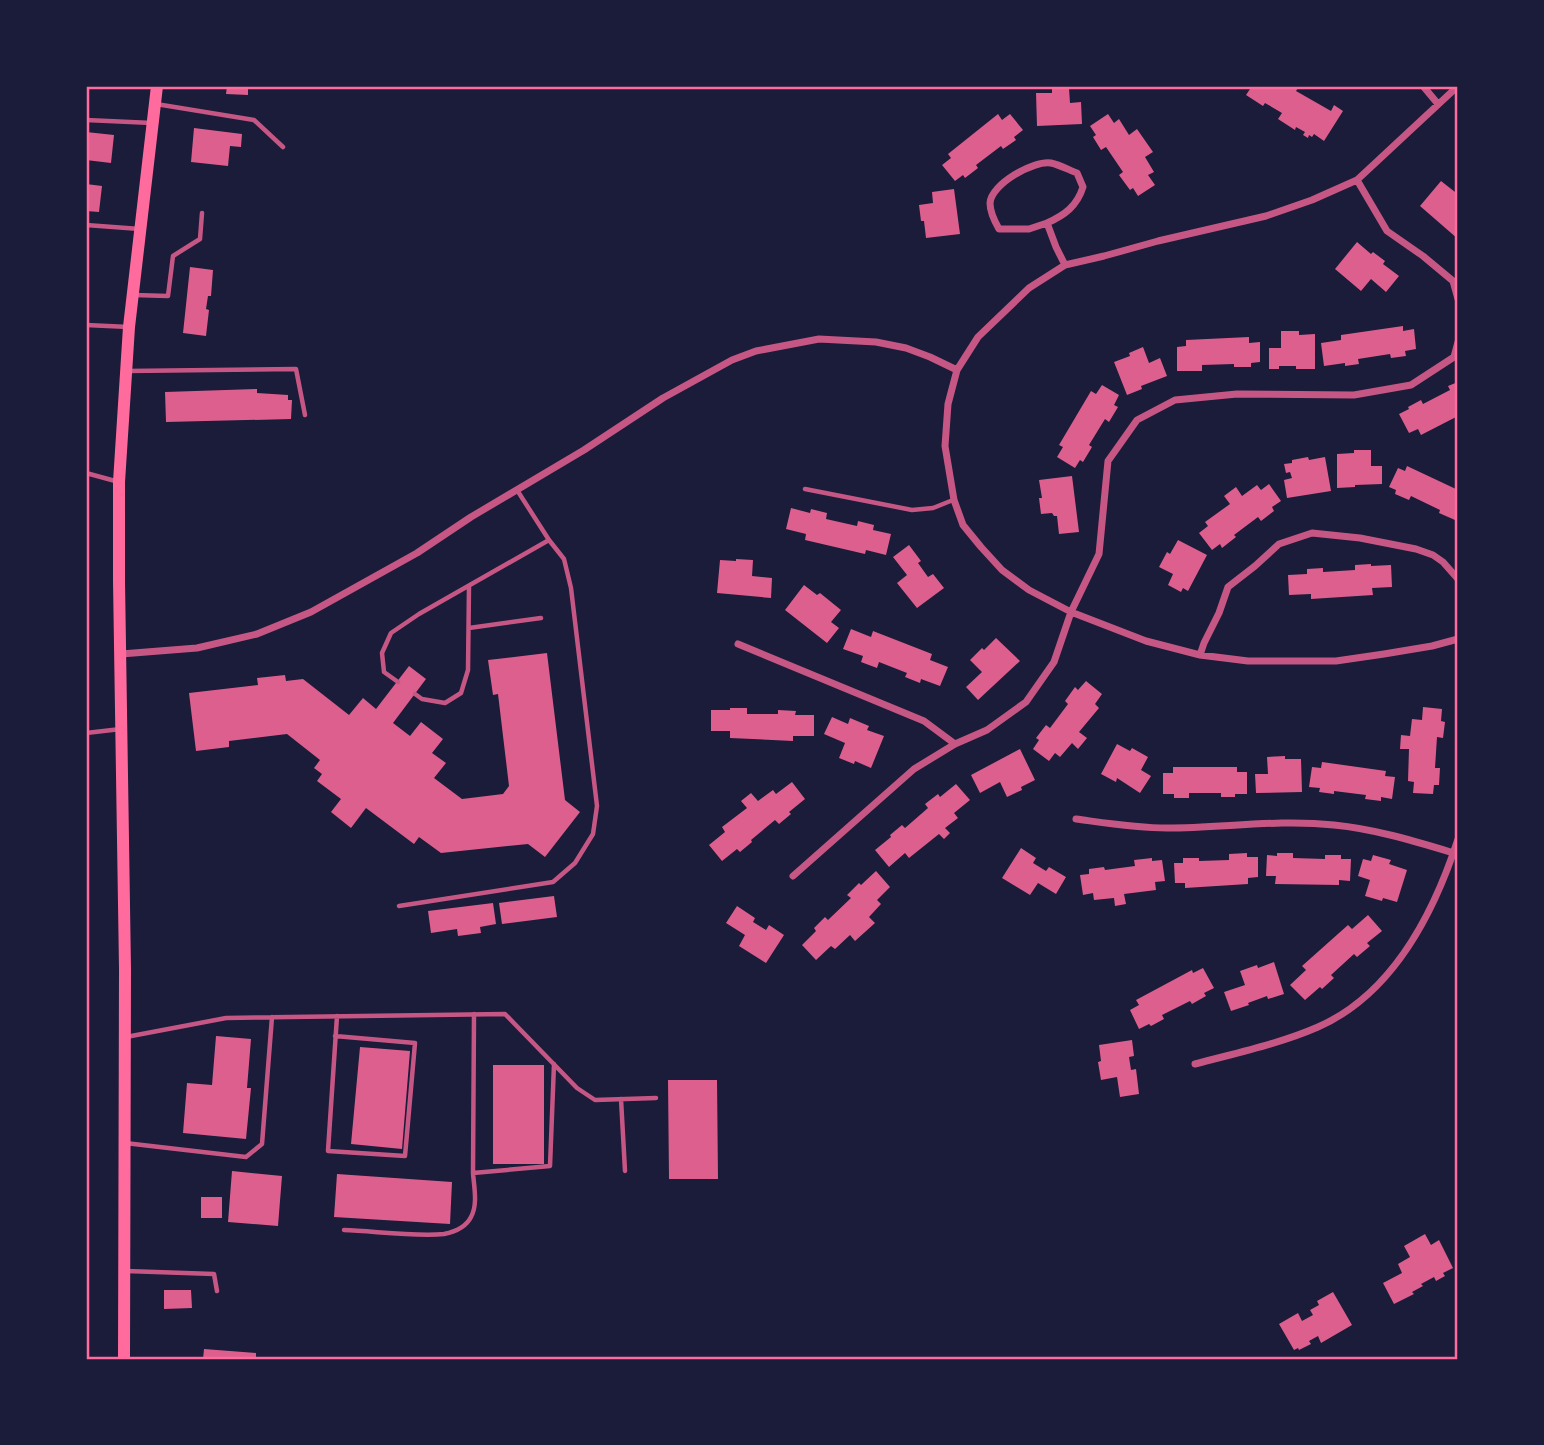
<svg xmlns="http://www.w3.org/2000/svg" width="1544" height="1445" viewBox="0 0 1544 1445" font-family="Lato,sans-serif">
<rect width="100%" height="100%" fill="#1b1b3a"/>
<path fill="#dd5f8e" d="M227,86H248V95L226,94Z
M1252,86H1295L1298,88L1296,91L1331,111L1334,105L1343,111L1324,141L1314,134L1312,137L1309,135L1308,138L1303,135L1305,132L1296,127L1295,130L1278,119L1282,113L1265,103L1263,106L1246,95Z
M1069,88L1070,103L1081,102L1082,124L1037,126L1036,93H1052V89Z
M998,114L1002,120L1010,114L1023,130L1014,137L1016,140L1003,149L1001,146L976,165L978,168L965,178L963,175L955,181L942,165L951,158L948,154Z
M1108,114L1114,123L1119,119L1129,135L1137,129L1153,152L1145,157L1154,172L1148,175L1155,185L1138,196L1133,188L1130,190L1119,175L1123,172L1106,147L1101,150L1093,137L1096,135L1090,126Z
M194,128L242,134L241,147L230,146L228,166L191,162Z
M86,132L114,135L111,163L86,160Z
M1441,181L1455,192L1457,190L1458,192V211L1457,213L1458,214V239L1420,206Z
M86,184L102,186L99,212L86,211Z
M954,189L960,234L926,238L924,221H921L919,205L933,203L932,192Z
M1357,242L1371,254L1373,252L1385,261L1383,264L1399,276L1386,292L1371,279L1361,291L1335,269Z
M190,267L213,270L211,296H208L206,309L209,310L206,336L183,333Z
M1403,326V331L1414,329L1416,349L1405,351L1406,356L1391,358L1390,354L1358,359L1359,364L1345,366V363L1324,366L1321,343L1341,340V335Z
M1281,331H1299V335L1315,334V369H1296V366H1279V369H1269V348H1281Z
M1249,337V343L1260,342V362L1251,363V367H1234V364L1202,365V371H1177V347L1186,346V340Z
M1143,347L1149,363L1160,358L1167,376L1141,386L1142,389L1127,395L1114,362L1130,356L1129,353Z
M1458,382V416L1421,435L1418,429L1409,433L1399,414L1409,409L1408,407L1421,400L1423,404L1450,390L1448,386Z
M1102,385L1119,395L1114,405L1118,407L1109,422L1105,419L1089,445L1092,447L1083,462L1080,460L1075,468L1057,457L1063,447L1059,445L1091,391L1096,394Z
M257,389V393L288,395V400H292L291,419L166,422L165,392Z
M1354,450H1371V466H1382V484L1355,485V487L1337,488V454L1354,453Z
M1308,457L1309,460L1325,457L1331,491L1287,498L1284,480L1292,478L1290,472L1286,473L1284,464L1292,463V460Z
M1407,466L1458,490V518L1457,517L1455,520L1439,513L1440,510L1411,496L1409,500L1395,494L1396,490L1389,487L1398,468L1405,471Z
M1072,476L1079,532L1059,534L1057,516H1054L1052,513L1041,514L1039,498H1042L1039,480Z
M1269,484L1281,501L1272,507L1274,511L1261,521L1258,517L1234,535L1236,537L1222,548L1220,544L1212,550L1199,533L1208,526L1205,522L1230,504L1224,496L1236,487L1242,496L1257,485L1261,490Z
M791,508L810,513L811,509L827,513L826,519L857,526L858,521L874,525L873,530L891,534L886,555L866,550L865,554L805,540L806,534L786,529Z
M1178,540L1207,555L1188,591L1183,588L1181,592L1168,585L1173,574L1159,567L1167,552L1170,554Z
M909,545L921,561L918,563L928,577L933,574L944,588L917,608L897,583L907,575L893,557Z
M736,559L753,560L752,576L772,578L771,598L717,593L720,560L736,561Z
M1371,564V566L1391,565L1392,587L1372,588L1373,595L1311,599V594L1289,595L1288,575L1307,574V569L1323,568V572L1355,570V565Z
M804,585L817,595L820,593L841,610L831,622L839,628L827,643L785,610Z
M851,629L871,637L873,631L932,654L930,660L948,667L940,686L921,679L920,683L905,677L907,673L879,662L877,668L861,662L863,656L843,649Z
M996,638L1020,661L978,700L966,687L982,672L970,660L982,648L984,650Z
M547,653L565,800L580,812L545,857L528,844L441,853L419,837L414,844L366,808L351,828L331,812L341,799L317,781L322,774L314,768L320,760L287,734L229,741V747L196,751L189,693L258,685L257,678L285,675L286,681L303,679L349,715L363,698L376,709L409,666L426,679L393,723L410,736L421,722L443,739L432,753L446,763L434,778L462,799L503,794L509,786L498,694L493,695L488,660Z
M1086,681L1102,694L1095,704L1099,708L1079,732L1087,738L1078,749L1072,743L1060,757L1055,753L1049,761L1033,749L1039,740L1036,738L1046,725L1050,728L1068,704L1065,701L1075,687L1078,690Z
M1423,707L1442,709L1441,721L1445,722L1443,738L1437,737L1435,768H1440L1439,785H1434L1433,794L1413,793L1414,782L1408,781L1409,749H1400L1401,735L1410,736L1412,719L1422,720Z
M730,708H747V714H778V710L796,711L795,715H814V736H793V741L730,738V731H711V710H730Z
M832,717L848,724L850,718L869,726L867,730L884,736L871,768L855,761L854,764L839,758L845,743L824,734Z
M1117,744L1130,751L1132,748L1148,757L1141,770L1151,776L1140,793L1117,778L1116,782L1101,774Z
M1020,749L1035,780L1021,787L1022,790L1007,797L1000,782L980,793L971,775Z
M1285,756V759H1301L1302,792L1256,793L1255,774H1268L1267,757Z
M1322,762L1386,771L1385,776L1395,777L1392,799L1381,797V801L1365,799L1366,795L1334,791V794L1319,792L1320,788L1309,787L1312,767L1321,768Z
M1173,767H1237V772H1247V794H1235V797H1221V793H1189V798H1174V794H1163V773H1173Z
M792,782L805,799L789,812L791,814L779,824L775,820L751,840L752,842L740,852L737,849L722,861L709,845L725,832L722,827L747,808L741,801L751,793L758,801L773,790L776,794Z
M956,784L970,800L954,813L958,818L945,828L950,833L944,839L939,834L909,858L905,853L889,867L875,850L891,837L890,835L902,825L905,828L928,808L925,804L938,794L940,797Z
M1021,848L1036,858L1033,863L1046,871L1049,867L1066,877L1056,894L1038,883L1030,895L1002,878Z
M1247,853V857H1258V877L1248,878V884L1185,888V883H1175L1174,863H1183V858H1199V861L1229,860V854Z
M1277,853H1293V858L1325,859V855H1341V859H1351L1350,881L1339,880V885L1275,884L1276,876H1266L1267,855L1277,856Z
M1373,855L1391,860L1389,864L1407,870L1397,902L1383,898L1382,901L1365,896L1370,880L1358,876L1363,859L1371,861Z
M1152,858V861L1162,860L1165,881L1155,882L1156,890L1124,894L1126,904L1115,906L1114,898L1094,900L1093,893L1083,895L1080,875L1089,874V869L1104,867L1105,870L1135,866L1134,860Z
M876,871L890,887L877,900L881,904L869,917L875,923L855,941L850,935L835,949L831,946L816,960L802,945L816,931L814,928L825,917L828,920L851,898L847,895L859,883L861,885Z
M554,896L557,917L502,924L499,903Z
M493,903L496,924L480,927L481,933L458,936L457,929L431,933L428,911Z
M737,906L755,918L753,922L766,930L769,925L784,935L766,963L739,946L745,935L726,923Z
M1368,915L1382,931L1367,943L1370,946L1357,957L1354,954L1331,975L1334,978L1322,989L1320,987L1305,1000L1290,985L1306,970L1302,966L1348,925L1352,929Z
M1274,962L1284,994L1268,999L1267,996L1248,1003L1249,1005L1231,1011L1224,992L1245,985L1240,971L1257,965L1258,968Z
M1203,968L1214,988L1204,993L1206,996L1192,1004L1190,1001L1162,1015L1164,1019L1151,1026L1149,1024L1139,1029L1130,1010L1139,1005L1136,1000L1192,970L1193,973Z
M216,1036L251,1039L247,1088H251L246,1139L183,1133L187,1083L212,1085Z
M1132,1040L1134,1056L1129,1057L1131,1070L1136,1069L1139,1094L1120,1097L1117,1077L1101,1080L1098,1062L1101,1061L1099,1045Z
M360,1047L410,1051L402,1149L351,1144Z
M493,1065H544V1164H493Z
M668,1080H717L718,1179H669Z
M232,1171L282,1176L278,1226L228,1222Z
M337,1174L452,1182L450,1224L334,1217Z
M201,1197H222V1218H201Z
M1425,1234L1431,1245L1439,1240L1453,1268L1443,1273L1445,1276L1436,1281L1434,1277L1421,1284L1423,1286L1412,1292L1414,1294L1394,1304L1383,1283L1402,1273L1398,1264L1410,1257L1404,1246Z
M164,1290H191L192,1308L164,1309Z
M1333,1292L1352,1325L1321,1343L1318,1336L1309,1341L1311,1344L1299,1350L1298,1348L1294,1350L1279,1324L1298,1313L1302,1321L1313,1315L1310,1310L1319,1305L1317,1301Z
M204,1349L256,1353V1359H203Z"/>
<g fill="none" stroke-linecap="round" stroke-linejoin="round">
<path stroke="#c65784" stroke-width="4.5" d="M156,104L254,120L283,147
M86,120L152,123
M86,225L140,229
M134,295L168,296L173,256L200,239L202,213
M86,325L129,327
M127,371L296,369L305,415
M86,473L119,482
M805,489L912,510L933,508L953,500
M469,628L541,618
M398,682L384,672L382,653L391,633L419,614L549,540
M415,694L422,699L445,703L461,693L468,670L469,586
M86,733L121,729
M399,906L553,882L575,863L593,834L597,806L571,588L564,559L549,540L517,490
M474,1014L473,1173L550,1166L554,1064
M335,1036L415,1043L405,1156L328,1151L337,1016
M126,1037L226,1018L505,1014L577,1088L595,1100L656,1098
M621,1099L625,1171
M125,1143L246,1157L262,1144L272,1017
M344,1230C374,1231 415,1237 444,1234C454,1232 466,1227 471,1217C478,1204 474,1187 473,1173
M126,1271L214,1274L217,1291"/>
<path stroke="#c65784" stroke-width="7" d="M1423,86L1438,104
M1458,86L1357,180L1312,200L1266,216L1158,241L1104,256L1065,265L1029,288L978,337L957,370L948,404L945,446L954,500L963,525L981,547L1002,570L1029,590L1071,612L1146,641L1200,655L1248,661H1336L1384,654L1432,646L1458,639
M1357,180L1387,231L1423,256L1453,281L1458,299
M1047,223C1065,215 1077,206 1083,187L1077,173C1069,170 1060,165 1051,163C1034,160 991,184 990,203C990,212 995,222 999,229H1029L1047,223L1056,247L1065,265
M738,644L924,721L955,744
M121,654L197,648L257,634L311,612L417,553L471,517L584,450L663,398L732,360L756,351L819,339L876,342L906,348L930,357L957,370
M1200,655L1204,643L1219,613L1228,587L1255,566L1279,544L1312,533L1360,538L1416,549L1433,555L1443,562L1458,579
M1076,819C1106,823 1137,828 1167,828C1223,828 1278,819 1334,825C1375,829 1414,841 1454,853
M793,876L914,769L955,744L987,730L1026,702L1054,662L1071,612L1099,554L1108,461L1137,420L1175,400L1237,394L1354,395L1411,385L1454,357L1458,342
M1195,1064C1236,1053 1279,1044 1318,1027C1393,994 1434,913 1458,839"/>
<path stroke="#ff6b9d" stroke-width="12" d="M124,1359L125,969L119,581V482L129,327L157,86"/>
</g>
<rect width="1544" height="1445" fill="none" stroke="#1b1b3a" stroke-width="175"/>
<rect x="88" y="88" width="1368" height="1270" fill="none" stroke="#ff6b9d" stroke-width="2.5"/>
</svg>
